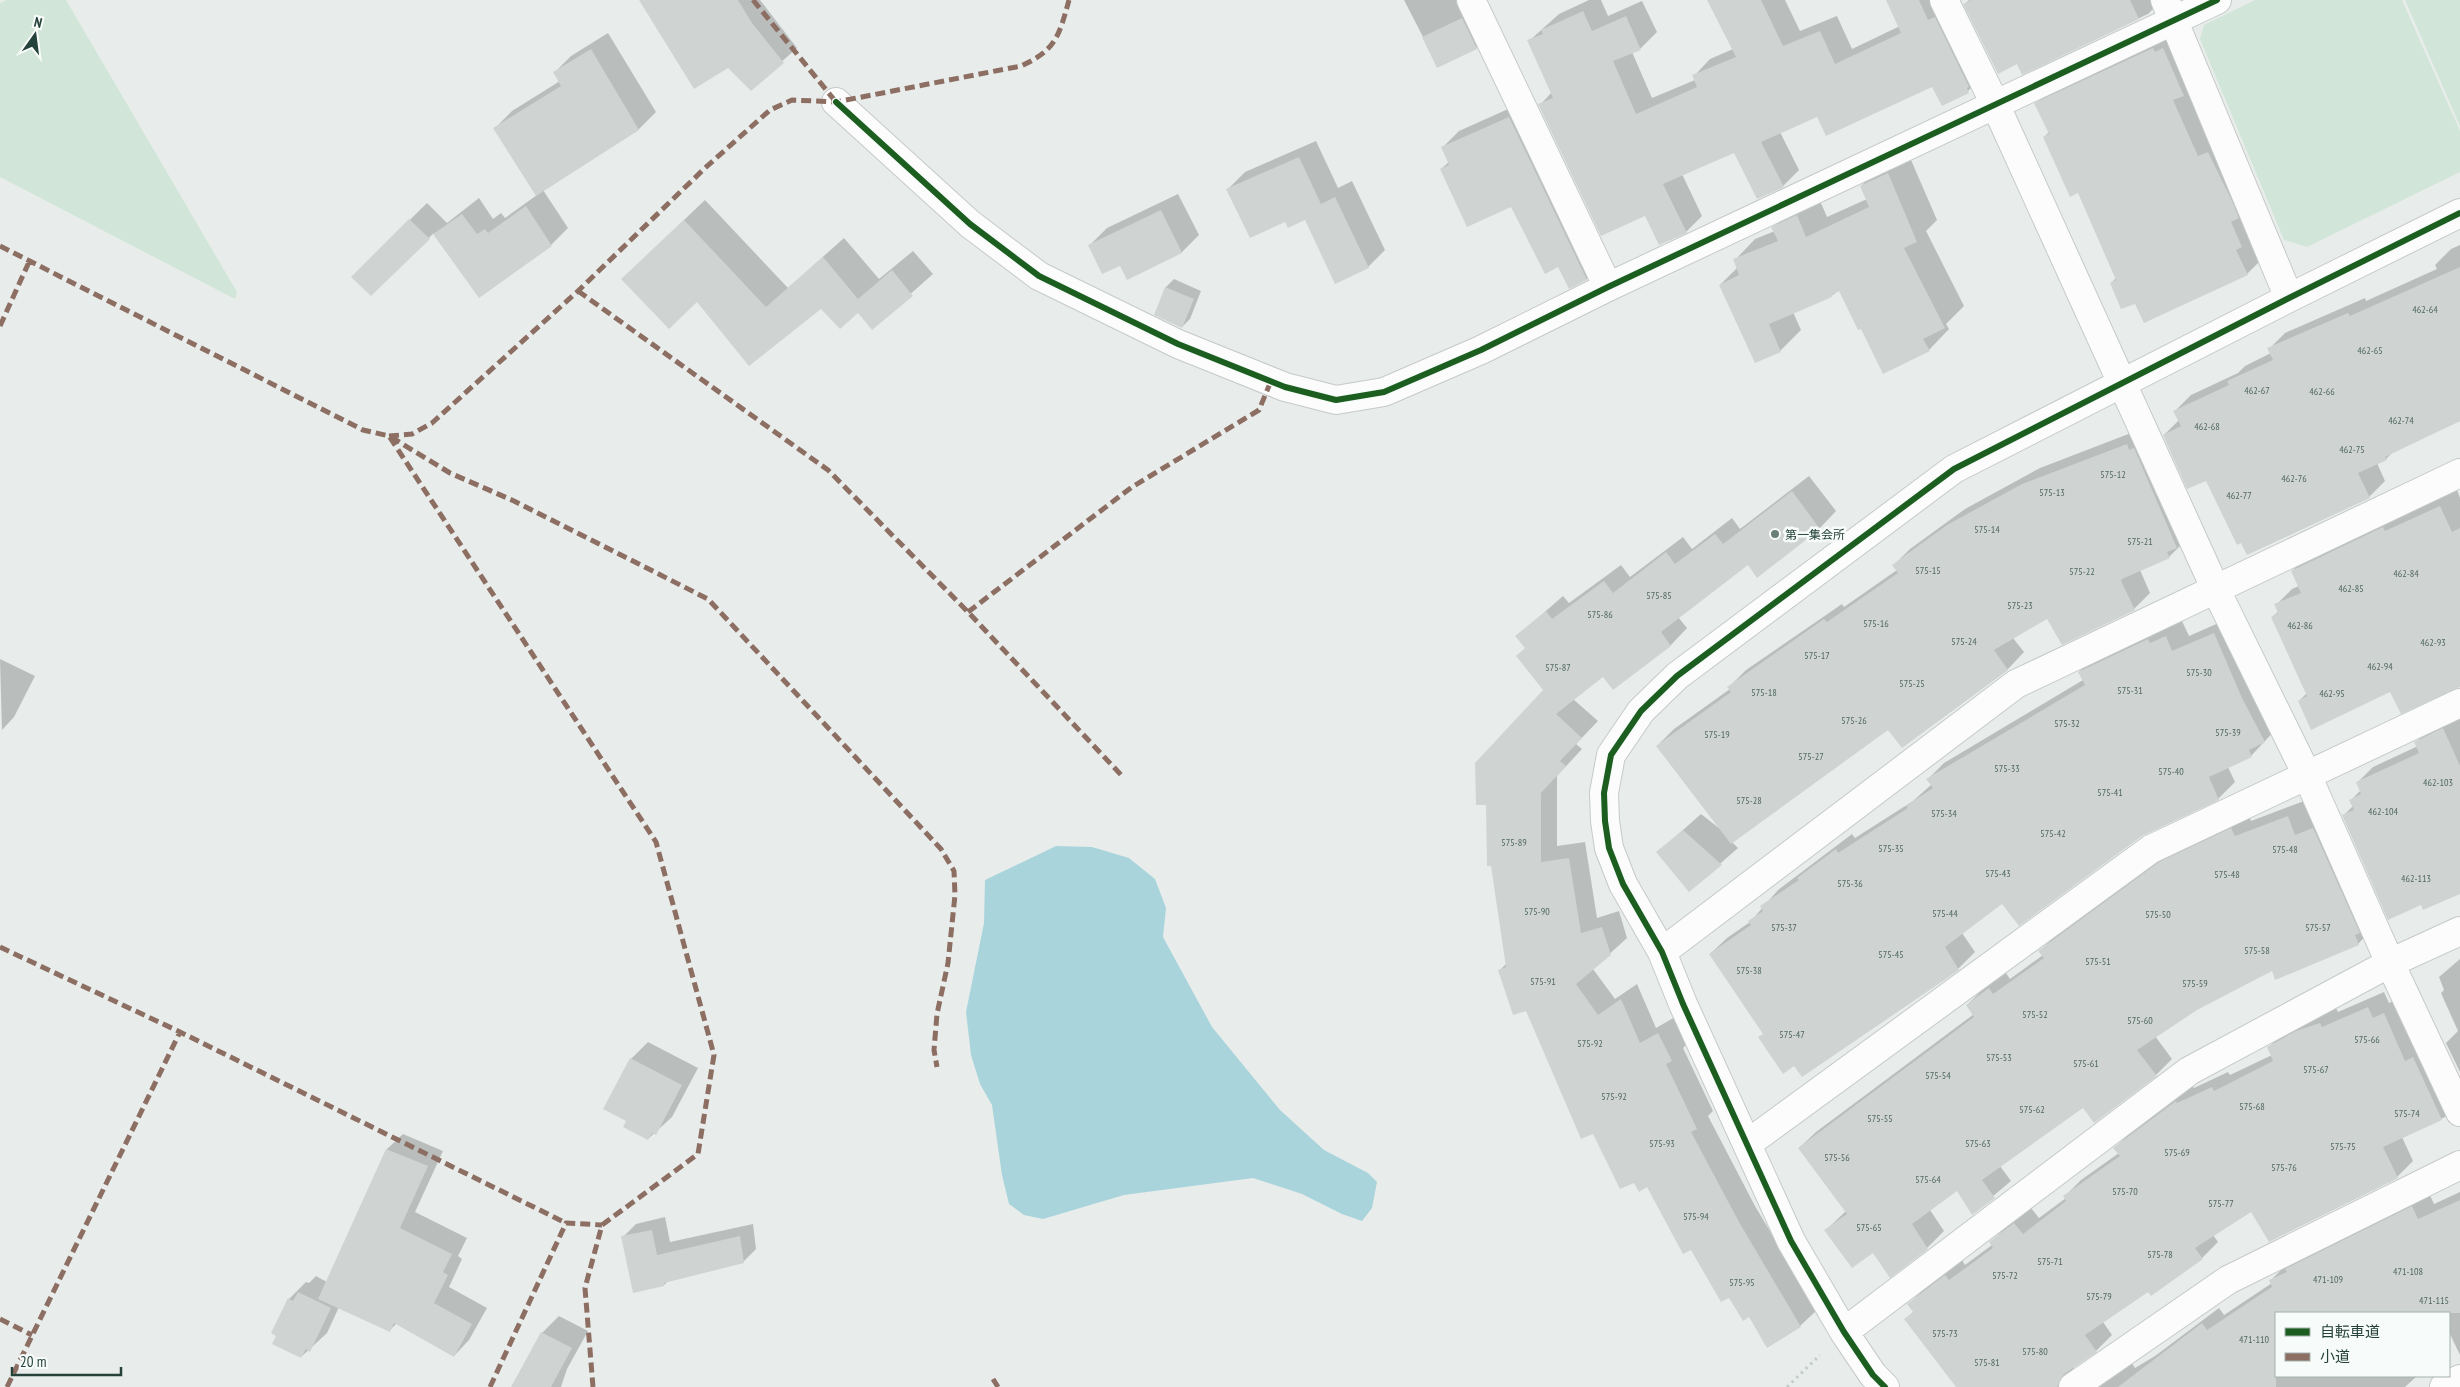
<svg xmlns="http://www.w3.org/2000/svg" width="2460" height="1387" viewBox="0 0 2460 1387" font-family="'PT Sans Narrow','Noto Sans JP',sans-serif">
<rect width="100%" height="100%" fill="#e8edeb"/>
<path fill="#d1e6d8" d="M6,0H66L237,292L235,299L0,177V3Z
M2255,0H2402L2460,131V172L2307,247L2284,240L2200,39L2204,25Z
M2405,0H2460V126Z"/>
<path fill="#a9d4db" d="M1056,846L1092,847L1129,858L1155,879L1166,908L1163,937L1212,1027L1280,1110L1324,1150L1368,1173L1377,1182L1372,1208L1362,1221L1342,1214L1302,1194L1253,1178L1124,1195L1043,1219L1024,1215L1009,1204L1002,1175L992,1105L980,1084L971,1055L966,1012L984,923L985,880Z"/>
<path fill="#0003" d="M640,0H760L797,48L751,89L729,66Z
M1404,0H1479L1493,31L1476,48L1438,66Z
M1589,0H1601L1608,16L1642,1L1657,32L1641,48L1632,52L1652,98L1695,80L1694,76L1710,59L1733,49L1710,0H1785L1800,31L1837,16L1852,49L1900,26L1887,0H1942L1984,75L1968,91L1933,85L1818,115L1780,132L1799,170L1783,186L1735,151L1682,174L1702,216L1686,232L1645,214L1540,105L1552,92L1529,41L1559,14Z
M1969,0H2162L2148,14L2022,73L2017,63L1965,4Z
M2178,28L2264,257L2247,274L2136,302L2111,283L2116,278L2078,192L2044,137L2049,132L2036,104L2053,87Z
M608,33L656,112L639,129L543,190L568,228L551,245L479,296L434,233L371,294L352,277L427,203L447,223L479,198L493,219L501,213L505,218L537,195L495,128L512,111L560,81L554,73L571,56Z
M1526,101L1603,262L1587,279L1569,287L1558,266L1512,205L1441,169L1449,162L1442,148L1459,131Z
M1316,141L1338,188L1352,181L1385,250L1368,267L1305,218L1228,189L1245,172Z
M1908,153L1937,220L1926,231L1964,306L1946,324L1949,329L1929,350L1861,328L1840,290L1831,296L1793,312L1801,330L1780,351L1720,285L1738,267L1735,260L1755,239L1775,231L1773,228L1793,207L1818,196L1827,217L1867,199L1861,186L1882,165Z
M1178,194L1199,235L1182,252L1127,278L1120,264L1090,245L1107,228Z
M705,200L788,288L844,238L879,279L913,251L933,274L872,328L858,311L822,307L749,365L698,300L644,258Z
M2460,245V421L2394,451L2386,459L2377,463L2385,481L2369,497L2206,479L2164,435L2179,420L2175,411L2191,395L2238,373L2245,366L2271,353L2269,349L2285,333L2365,298L2366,301L2437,269L2435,265L2451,249Z
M1174,279L1201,291L1190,319L1182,327L1155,314L1166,287Z
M2144,428L2186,540L2169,557L2140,570L2150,593L2134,609L2048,617L2013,638L2024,652L2008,669L1902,747L1888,728L1732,842L1738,848L1689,891L1658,852L1701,814L1724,832L1657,746L1674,729L1730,689L1729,687L1746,670L1842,604L1844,607L1897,570L1894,565L1910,549L1965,509L2040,468Z
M1809,476L1836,511L1820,528L1757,576L1748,563L1678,617L1687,628L1671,645L1613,688L1603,675L1573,699L1598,721L1576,744L1582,749L1557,776V846L1585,842L1597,918L1619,911L1627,938L1593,969L1615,999L1637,984L1656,1028L1675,1017L1688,1043L1683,1048L1713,1111L1708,1116L1755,1206L1817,1310L1800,1326L1749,1316L1729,1297L1691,1249L1648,1186L1635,1181L1500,970L1507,963L1545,690L1526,648L1517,636L1563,596L1569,603L1621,565L1630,577L1683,537L1692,549L1732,518L1740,529Z
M2457,490L2460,498V686L2391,691L2299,701L2307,693L2272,617L2279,611L2276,605L2292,589L2299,586L2292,571L2308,555Z
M2230,618L2280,725L2251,756L2228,767L2235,782L2218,799L2002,902L1962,933L1975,952L1958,969L1803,1075L1764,1033L1710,954L1727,938L1750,922L1778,890L1852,834L1855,838L1913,801L1932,784L1928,779L1944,763L2083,680L2079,672L2095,656L2182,621L2189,636Z
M0,659L35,676L14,717L2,730Z
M2460,713V894L2343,816L2353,806L2351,800L2361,790L2357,783L2373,767L2418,746L2416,742L2432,726Z
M2304,801L2312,820L2330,812L2374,927L2358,944L2273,970L2197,1008L2155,1036L2172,1059L2156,1075L2083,1106L2000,1166L2011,1181L1973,1213L1958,1189L1930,1210L1944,1231L1927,1248L1890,1276L1873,1251L1826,1230L1846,1211L1799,1148L1816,1132L1974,1014L1967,1005L1983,989L2006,973L2010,979L2043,955L2040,951L2056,935L2177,847L2248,813L2251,821Z
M2460,959V1072L2446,1043L2458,1031L2441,993L2444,990L2439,977Z
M2384,992L2389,1003L2401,998L2460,1102L2445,1117L2402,1137L2413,1161L2397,1177L2252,1211L2213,1235L2218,1242L2202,1258L2151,1295L2149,1291L2103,1322L2112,1335L2096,1351L2074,1367L2073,1372L2131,1362L2135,1368L2155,1356L2219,1308L2224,1315L2272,1283L2271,1280L2287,1264L2428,1191L2434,1204L2460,1192V1355L2449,1332V1313H2276V1376H2417L2405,1387H1958L1906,1319L1914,1311L1909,1304L1925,1288L1962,1260L1965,1265L1992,1245L1991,1242L2007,1226L2031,1208L2039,1218L2066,1198L2065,1196L2081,1180L2119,1153L2115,1148L2131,1132L2192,1086L2194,1088L2228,1072L2230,1075L2272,1055L2269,1047L2285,1031L2314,1015L2336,1008L2338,1012Z
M648,1042L698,1068L672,1117L648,1139L631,1059Z
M403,1134L443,1151L415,1212L467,1238L458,1256L462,1259L449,1287L487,1308L469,1340L454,1356L397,1323L390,1330L339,1307L327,1333L301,1357L273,1333L289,1299L306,1282L309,1283L316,1276L327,1282L387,1149Z
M665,1217L670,1242L753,1224L756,1249L743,1262L668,1281L664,1285L623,1237L636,1224Z
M559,1316L588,1331L567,1369L561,1387H512L542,1333Z"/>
<path fill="#cfd4d2" d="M639,0H738L752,23L784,63L751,91L728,68L694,89Z
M1707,0H1761L1783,46L1820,31L1835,64L1901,33L1886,0H1919L1928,20L1935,17L1969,87L1967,88L1969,93L1942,106L1932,87L1826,136L1817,117L1761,142L1784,187L1757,199L1734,153L1663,184L1687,233L1659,245L1645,216L1601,236L1538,104L1553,98L1527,40L1543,34L1541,30L1583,11L1592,31L1626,16L1641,50L1613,61L1636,114L1697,87L1692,75L1736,57Z
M1971,0H2130L2139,19L2022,75L2017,64L1998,74L1963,4Z
M1462,18L1477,49L1437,68L1422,37Z
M2153,48L2155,52L2163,48L2184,96L2173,100L2198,156L2208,152L2232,201L2239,218L2231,222L2242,247L2236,250L2248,275L2144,323L2135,304L2121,309L2110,283L2116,280L2078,193L2070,197L2043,137L2049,134L2034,103Z
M591,49L639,130L536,196L493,128L561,86L553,72Z
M1509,117L1587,280L1569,289L1558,267L1545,274L1511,207L1467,227L1440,169L1449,165L1441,147Z
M1299,157L1321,204L1335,197L1369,268L1335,284L1305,220L1288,228L1285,222L1250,238L1226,189Z
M1888,173L1917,242L1904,248L1945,328L1923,339L1930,351L1883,374L1861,329L1858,330L1839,291L1831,295L1832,297L1769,324L1781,352L1755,363L1719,285L1739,275L1733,259L1778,241L1771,227L1797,215L1806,237L1869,207L1860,186Z
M526,206L552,246L479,298L433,234L462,214L477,234L485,229L488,233Z
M1161,210L1182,253L1127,280L1120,266L1102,274L1088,245Z
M409,219L430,239L371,296L351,277Z
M684,220L766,307L823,257L858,299L892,270L913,296L872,330L858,313L840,329L821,309L749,366L697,302L669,329L621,279Z
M2460,267V421L2385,457L2387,460L2358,473L2370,498L2247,555L2241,543L2237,545L2206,481L2187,489L2163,435L2181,426L2173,411L2229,385L2227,381L2273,360L2267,348L2348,313L2350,316Z
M1165,287L1194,299L1182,328L1154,315Z
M2127,444L2129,450L2134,448L2177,548L2167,552L2170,558L2122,579L2121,581L2135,610L2062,645L2047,619L1994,650L2008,670L1902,748L1888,730L1731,844L1656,746L1731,692L1727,687L1824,619L1827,622L1898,573L1892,565L1947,525L2022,484Z
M1792,491L1820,529L1757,578L1748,565L1661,632L1671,646L1613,690L1603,677L1556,714L1582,738L1560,761L1566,766L1541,793V862L1569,858L1581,933L1602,927L1611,955L1576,984L1598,1015L1621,999L1640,1043L1658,1033L1672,1061L1666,1064L1697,1129L1691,1132L1739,1222L1801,1327L1767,1348L1749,1317L1743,1321L1729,1298L1721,1302L1691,1250L1683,1254L1647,1187L1639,1192L1634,1183L1620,1189L1593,1134L1581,1139L1526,1011L1513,1015L1498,970L1506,967L1491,866H1487L1486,805H1476L1475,763L1543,690L1516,656L1525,648L1515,636L1546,611L1552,619L1604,581L1613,593L1666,552L1675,564L1715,534L1723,544Z
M2440,506L2452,532L2460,528V687L2401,714L2390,692L2311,730L2298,701L2307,696L2271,617L2278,613L2274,604L2301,593L2291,571L2383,527L2385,531Z
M2214,633L2242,698L2265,742L2249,750L2252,757L2209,777L2219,800L2142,836L2019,926L2002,904L1945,947L1959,970L1802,1077L1794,1066L1783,1074L1758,1037L1763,1034L1709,954L1751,925L1748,921L1763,911L1760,906L1799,880L1797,878L1836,849L1838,853L1908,808L1906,806L1933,788L1926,779L2085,685L2078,672L2148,639L2150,643L2166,636L2172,651Z
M2443,728L2460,766V894L2423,910L2421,905L2388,920L2342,815L2354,810L2349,800L2361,794L2356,782L2419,753L2414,742Z
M2288,816L2295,835L2313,828L2360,933L2355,935L2359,945L2275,980L2272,971L2197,1010L2137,1050L2157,1076L2094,1123L2083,1108L1982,1180L1995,1198L1972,1215L1957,1191L1912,1224L1928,1249L1890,1278L1873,1253L1852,1268L1824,1230L1847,1214L1798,1148L1974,1017L1966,1005L1989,988L1993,994L2044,958L2038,951L2159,862L2231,828L2235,836Z
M1683,830L1722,865L1689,892L1656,852Z
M2368,1007L2373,1018L2384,1013L2405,1061L2413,1057L2442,1120L2383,1147L2398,1178L2269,1242L2251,1212L2195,1248L2203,1259L2151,1296L2148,1292L2085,1335L2097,1352L2064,1374L2057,1387H1956L1904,1319L1913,1312L1907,1304L1945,1275L1949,1280L1993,1248L1989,1242L2014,1223L2023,1234L2066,1201L2063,1196L2120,1156L2113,1148L2176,1101L2177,1103L2212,1087L2214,1091L2273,1061L2267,1047L2296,1031L2320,1023L2322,1027Z
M630,1058L682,1085L656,1135L652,1133L648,1140L623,1127L626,1121L603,1109Z
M386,1149L428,1166L400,1228L452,1254L443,1272L448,1275L434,1303L472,1324L454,1357L394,1323L390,1332L318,1299Z
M2460,1200V1313H2276V1387H2118L2202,1323L2207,1330L2272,1287L2269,1280L2287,1272L2285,1269L2412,1206L2418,1219Z
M652,1230L657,1255L740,1236L744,1263L664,1283V1286L633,1293L621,1236Z
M298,1292L331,1308L310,1352L306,1349L301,1358L272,1344L276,1336L271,1333L288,1298L293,1301Z
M541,1332L572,1348L551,1387H511Z"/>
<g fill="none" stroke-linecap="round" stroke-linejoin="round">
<g stroke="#c5cac8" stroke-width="30">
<path id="minor" d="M1471,0L1608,287
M1944,0L1996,106L2216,590L2307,775L2390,963L2460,1112
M2165,0L2289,298
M836,102L970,224L1039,276L1178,344L1285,387L1336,400L1384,392L1481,350L1608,287L2217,0
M1662,952L2016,684L2460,473
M1747,1144L2151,849L2460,703
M1844,1332L2189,1071L2390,963L2460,931
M1885,1387L1873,1375L1844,1332L1791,1241L1683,1004L1662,952L1623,884L1609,848L1605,821L1604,793L1611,755L1641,711L1677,676L1954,469L2289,298L2460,213
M2073,1387L2228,1280L2460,1165
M2444,1387L2460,1379"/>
</g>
<path stroke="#c3ccca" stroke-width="3" stroke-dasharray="2.5 4" stroke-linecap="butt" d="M1787,1387L1820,1355"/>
<use href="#minor" stroke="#fcfcfc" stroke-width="28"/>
<path stroke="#8d6e63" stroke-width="5" stroke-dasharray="10 5" stroke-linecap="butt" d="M753,0L836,102
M0,246L363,430L389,436L656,842L714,1055L698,1154L602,1225L585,1288L593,1387
M578,291L828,470L968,612L1124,778
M0,326L29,262
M389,436L412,434L432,423L578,291L705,168L770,110L792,100L836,102L1021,66C1056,50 1059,36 1069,0
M391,437L450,473L514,501L708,599L941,849L954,871L955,895L948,963L937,1014L934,1050L937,1067
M968,612L1132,487L1259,410L1271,381
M0,947L180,1032L566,1223
M0,1319L32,1335
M993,1379L998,1387
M7,1387L180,1032
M490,1387L566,1223L602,1225"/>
<g stroke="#f7fbf9" stroke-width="9">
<path id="cycleway" d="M836,102L970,224L1039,276L1178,344L1285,387L1336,400L1384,392L1481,350L1608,287L2217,0
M1885,1387L1873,1375L1844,1332L1791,1241L1683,1004L1662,952L1623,884L1609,848L1605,821L1604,793L1611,755L1641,711L1677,676L1954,469L2289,298L2460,213"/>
</g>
<use href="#cycleway" stroke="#1b5e20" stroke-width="6"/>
</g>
<circle fill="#697e78" stroke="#f7fbf9" stroke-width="2" cx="1775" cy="534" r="5"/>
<g text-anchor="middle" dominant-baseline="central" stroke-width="5" stroke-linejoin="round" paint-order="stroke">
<g font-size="10" fill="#506761">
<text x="2425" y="309">462-64</text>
<text x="2370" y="350">462-65</text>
<text x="2257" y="390">462-67</text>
<text x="2322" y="391">462-66</text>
<text x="2401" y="420">462-74</text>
<text x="2207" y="426">462-68</text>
<text x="2352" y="449">462-75</text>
<text x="2113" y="474">575-12</text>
<text x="2294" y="478">462-76</text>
<text x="2052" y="492">575-13</text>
<text x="2239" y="495">462-77</text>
<text x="1987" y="529">575-14</text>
<text x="2140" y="541">575-21</text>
<text x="1928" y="570">575-15</text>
<text x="2082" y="571">575-22</text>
<text x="2406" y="573">462-84</text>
<text x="2351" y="588">462-85</text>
<text x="1659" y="595">575-85</text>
<text x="2020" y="605">575-23</text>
<text x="1600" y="614">575-86</text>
<text x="1876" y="623">575-16</text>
<text x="2300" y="625">462-86</text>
<text x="1964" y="641">575-24</text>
<text x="2433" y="642">462-93</text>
<text x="1817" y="655">575-17</text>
<text x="2380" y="666">462-94</text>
<text x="1558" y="667">575-87</text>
<text x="2199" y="672">575-30</text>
<text x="1912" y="683">575-25</text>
<text x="2130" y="690">575-31</text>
<text x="1764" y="692">575-18</text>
<text x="2332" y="693">462-95</text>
<text x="1854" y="720">575-26</text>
<text x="2067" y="723">575-32</text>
<text x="2228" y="732">575-39</text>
<text x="1717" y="734">575-19</text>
<text x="1811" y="756">575-27</text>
<text x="2007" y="768">575-33</text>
<text x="2171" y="771">575-40</text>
<text x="2438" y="782">462-103</text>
<text x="2110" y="792">575-41</text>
<text x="1749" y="800">575-28</text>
<text x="2383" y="811">462-104</text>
<text x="1944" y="813">575-34</text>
<text x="2053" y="833">575-42</text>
<text x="1514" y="842">575-89</text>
<text x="1891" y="848">575-35</text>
<text x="2285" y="849">575-48</text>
<text x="1998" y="873">575-43</text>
<text x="2227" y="874">575-48</text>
<text x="2416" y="878">462-113</text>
<text x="1850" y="883">575-36</text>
<text x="1537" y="911">575-90</text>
<text x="1945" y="913">575-44</text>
<text x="2158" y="914">575-50</text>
<text x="1784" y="927">575-37</text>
<text x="2318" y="927">575-57</text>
<text x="2257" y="950">575-58</text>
<text x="1891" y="954">575-45</text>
<text x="2098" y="961">575-51</text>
<text x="1749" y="970">575-38</text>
<text x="1543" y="981">575-91</text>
<text x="2195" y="983">575-59</text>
<text x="2035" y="1014">575-52</text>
<text x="2140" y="1020">575-60</text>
<text x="1792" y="1034">575-47</text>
<text x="2367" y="1039">575-66</text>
<text x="1590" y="1043">575-92</text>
<text x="1999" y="1057">575-53</text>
<text x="2086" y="1063">575-61</text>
<text x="2316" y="1069">575-67</text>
<text x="1938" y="1075">575-54</text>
<text x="1614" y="1096">575-92</text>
<text x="2252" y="1106">575-68</text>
<text x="2032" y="1109">575-62</text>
<text x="2407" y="1113">575-74</text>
<text x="1880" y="1118">575-55</text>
<text x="1662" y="1143">575-93</text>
<text x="1978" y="1143">575-63</text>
<text x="2343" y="1146">575-75</text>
<text x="2177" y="1152">575-69</text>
<text x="1837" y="1157">575-56</text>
<text x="2284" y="1167">575-76</text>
<text x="1928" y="1179">575-64</text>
<text x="2125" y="1191">575-70</text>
<text x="2221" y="1203">575-77</text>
<text x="1696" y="1216">575-94</text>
<text x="1869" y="1227">575-65</text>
<text x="2160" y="1254">575-78</text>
<text x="2050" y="1261">575-71</text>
<text x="2408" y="1271">471-108</text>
<text x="2005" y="1275">575-72</text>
<text x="2328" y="1279">471-109</text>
<text x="1742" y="1282">575-95</text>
<text x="2099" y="1296">575-79</text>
<text x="2434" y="1300">471-115</text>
<text x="1945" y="1333">575-73</text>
<text x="2254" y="1339">471-110</text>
<text x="2035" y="1351">575-80</text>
<text x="1987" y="1362">575-81</text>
</g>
<g font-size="12" fill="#24423a" stroke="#f7fbf9" text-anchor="start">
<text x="1785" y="534">第一集会所</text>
</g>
</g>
<rect x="2275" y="1312" width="175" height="65" fill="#f7fbf9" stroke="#a3b1ad"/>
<rect x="2285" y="1328" width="25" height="8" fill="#1b5e20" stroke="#a3b1ad"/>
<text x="2320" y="1337" font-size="15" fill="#24423a">自転車道</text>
<rect x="2285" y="1353" width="25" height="8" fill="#8d6e63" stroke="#a3b1ad"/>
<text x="2320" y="1362" font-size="15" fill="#24423a">小道</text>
<g transform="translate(35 35) rotate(14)" stroke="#f7fbf9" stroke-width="4" paint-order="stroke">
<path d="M0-4L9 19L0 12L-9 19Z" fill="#24423a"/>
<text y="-8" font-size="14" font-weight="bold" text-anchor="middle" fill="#24423a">N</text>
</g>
<path d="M12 1367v8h109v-8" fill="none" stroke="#24423a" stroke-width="2.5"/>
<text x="20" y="1367" font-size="15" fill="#24423a" stroke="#f7fbf9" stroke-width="4" paint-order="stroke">20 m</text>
</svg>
